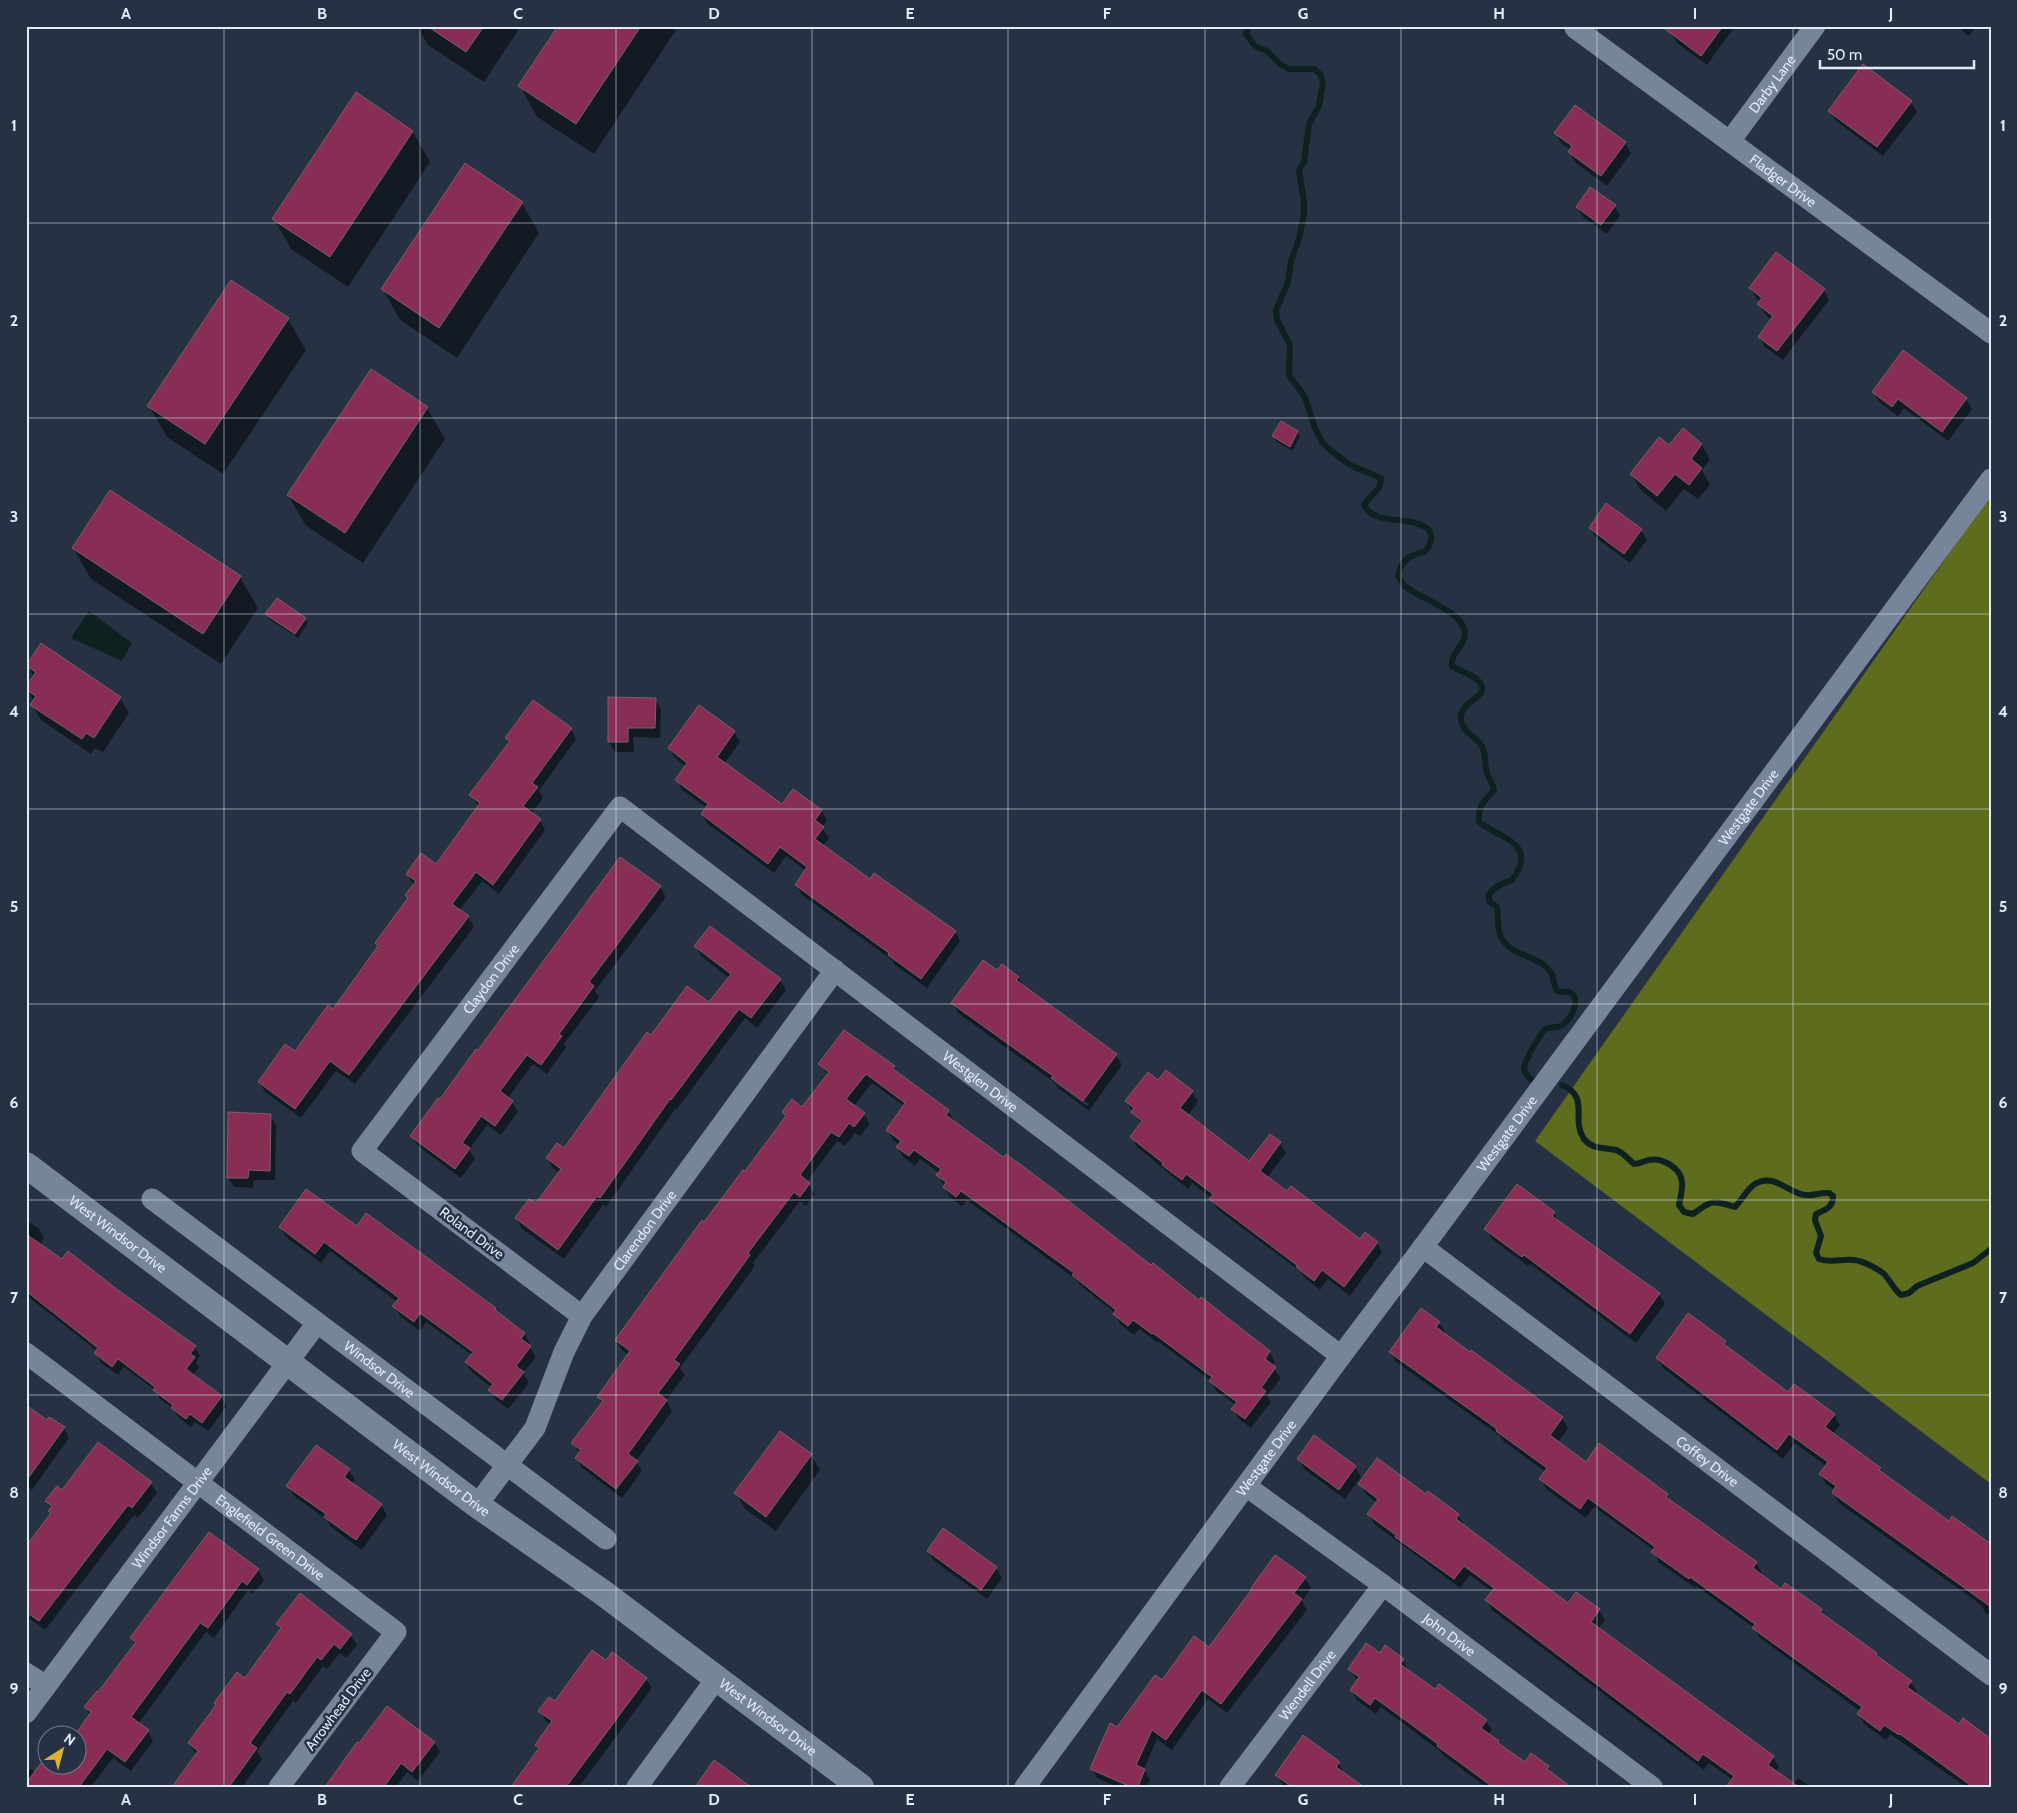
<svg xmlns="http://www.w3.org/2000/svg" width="2017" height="1813" viewBox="0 0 2017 1813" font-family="Cabin,sans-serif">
<rect width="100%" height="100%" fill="#263244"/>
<path fill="#5d6c1d" d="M1991,494V1484L1535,1141Z"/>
<path fill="#0d2121" d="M89,611L132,643L122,661L71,638Z"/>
<path fill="#0007" fill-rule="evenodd" d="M417,26H521L484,82L428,45Z
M559,26H674L676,30L594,154L537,117L520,86Z
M1676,26H1735L1707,65L1677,43L1671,33Z
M1956,26H1976L1969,36Z
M1911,102L1917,112L1883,156L1836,121L1830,111Z
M413,132L430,162L348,287L291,249L274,219Z
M1556,133L1625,143L1631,153L1607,186L1575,162L1569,152L1571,150L1561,143Z
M522,203L539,233L457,358L400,320L383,289Z
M1615,206L1620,216L1607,234L1583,217L1577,207Z
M1750,288L1824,290L1829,300L1783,360L1765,347L1759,337L1772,320L1765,314L1759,304L1761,301L1756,298Z
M288,319L306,350L223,474L167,437L149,406Z
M1903,352L1966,399L1972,409L1948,441L1904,408L1898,416L1879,402L1873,392Z
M427,408L445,439L363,563L306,526L288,495Z
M1281,423L1298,432L1300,437L1292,451L1276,441L1273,436Z
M1702,445L1710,460L1702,470L1710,485L1698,499L1684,489L1666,511L1640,489L1631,474L1669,446Z
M110,491L240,577L258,608L221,664L91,579L73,548Z
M1590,528L1641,530L1647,540L1630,563L1596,538Z
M267,614L305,619L308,623L298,638L269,619Z
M28,666L120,698L129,713L103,752L95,748L91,754L41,720L32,705L34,702L27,689L34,677Z
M655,699L661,709L660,738L633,737L634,752H615L609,742Z
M700,707L734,732L740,742L724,764L782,806L822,811L827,820L822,827L829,838L823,846L870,880L955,931L960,941L927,988L895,965L892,960L802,895L796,885L806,871L786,856L774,873L708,824L702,814L707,808L682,790L677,780L686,767L675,758L669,748Z
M571,729L576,739L539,791L543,798L531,814L540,820L545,830L499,894L482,881L459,911L468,917L474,927L355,1084L336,1071L301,1118L265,1092L259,1082L295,1053L333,1010L379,948L376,943L408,899L406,896L414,885L407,874L436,866L479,807L471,795L510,743L507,738Z
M621,858L660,887L666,897L595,991L599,997L564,1044L566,1047L547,1074L533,1064L508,1098L512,1102L518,1112L501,1135L487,1125L469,1150L475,1159L461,1178L418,1146L412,1136L440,1101Z
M696,947L780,980L786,990L757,1028L745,1018L677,1109L676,1108L606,1207L603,1205L564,1259L522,1229L517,1219L536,1205L559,1173L553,1168L547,1158L564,1150L651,1037L709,1004L729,978L701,956Z
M997,972L1018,977L1024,988L1116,1055L1122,1065L1089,1111L1058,1088L1054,1082L958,1013L953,1003ZM1055,1080L1089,1104L1087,1106L1055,1083Z
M820,1064L894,1067L899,1076L948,1111L954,1121L1003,1159L1006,1156L1088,1216L1152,1266L1200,1301L1201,1299L1270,1352L1275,1362L1272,1366L1281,1378L1267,1396L1271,1402L1251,1428L1239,1419L1233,1409L1236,1405L1216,1391L1211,1381L1159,1342L1158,1343L1139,1329L1134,1335L1120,1324L1115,1313L1080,1285L1077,1280L967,1200L962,1206L950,1197L938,1175L939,1173L920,1159L915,1166L903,1157L897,1147L899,1145L893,1140L887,1130L904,1106L872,1083L854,1106L864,1114L870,1124L860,1136L855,1133L845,1146L837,1141L807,1182L815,1194L806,1206L800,1201L753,1263L755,1266L680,1368L685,1375L666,1400L672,1411L636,1461L642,1471L622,1498L582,1468L577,1458L580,1454L573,1443L603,1404L598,1397L628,1355L622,1350L616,1340L786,1117L783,1112L803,1108L828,1075Z
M1158,1081L1192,1092L1198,1102L1187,1116L1249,1163L1280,1143L1286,1153L1267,1178L1360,1241L1377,1243L1382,1252L1350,1296L1328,1279L1320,1290L1304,1277L1301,1272L1217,1209L1211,1198L1192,1183L1188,1189L1137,1147L1132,1137L1141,1124L1126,1101Z
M270,1115L276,1125L275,1180H254L253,1188L234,1187L228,1178Z
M1554,1213L1560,1224L1659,1294L1665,1304L1636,1343L1530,1264L1528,1266L1492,1239L1486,1229Z
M366,1215L495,1309L498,1313L525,1334L530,1344L529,1346L536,1357L523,1373L529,1383L508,1409L496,1400L490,1390L492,1388L472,1372L466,1363L472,1355L426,1322L420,1331L400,1316L394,1306L397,1302L330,1251L321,1263L286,1237L280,1227L357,1228Z
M26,1220L39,1229L44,1238L40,1245L62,1261L117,1291L195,1347L200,1356L196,1362L199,1367L193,1376L221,1397L227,1406L208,1431L195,1422L191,1427L178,1417L172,1408L160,1399L155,1390L124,1367L118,1375L101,1363L96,1353L97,1351L26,1295Z
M1439,1322L1445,1332L1444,1334L1470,1353L1472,1352L1562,1418L1568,1428L1558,1442L1586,1463L1667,1495L1671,1502L1756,1563L1762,1573L1760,1575L1781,1591L1821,1610L1825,1617L1911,1682L1917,1692L1915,1694L1991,1787H1966L1890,1734L1886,1740L1864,1724L1858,1714L1860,1711L1760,1638L1754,1628L1696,1586L1695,1588L1658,1562L1654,1550L1594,1507L1586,1518L1546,1489L1541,1479L1546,1472L1503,1441L1500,1436L1396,1362L1391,1352Z
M1725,1342L1731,1351L1789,1393L1834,1415L1840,1425L1833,1434L1880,1468L1883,1474L1949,1522L1991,1546V1616L1985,1612L1981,1605L1839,1503L1833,1493L1835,1490L1826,1484L1820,1474L1826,1466L1795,1443L1783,1459L1663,1368L1657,1358Z
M26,1404L48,1421L64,1428L69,1438L32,1490L26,1485Z
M1314,1437L1355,1467L1361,1477L1345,1499L1304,1469L1298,1459Z
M811,1455L820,1470L776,1531L745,1509L736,1493Z
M349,1470L355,1480L352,1484L381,1505L387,1515L362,1550L331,1527L327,1520L294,1496L288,1486Z
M151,1483L157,1493L138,1518L134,1515L45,1630L26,1616V1548L52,1514L50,1511L51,1508L47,1501L62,1492Z
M1360,1484L1426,1495L1428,1493L1458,1515L1464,1525L1568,1605L1599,1610L1605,1620L1598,1629L1773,1757L1779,1767L1776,1772L1794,1784L1798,1778L1811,1787H1729L1733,1780L1709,1763L1704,1770L1492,1610L1487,1600L1493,1592L1470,1575L1460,1588L1374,1524L1369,1514L1377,1503L1366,1494Z
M944,1530L996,1568L1002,1578L987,1599L934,1561L928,1551Z
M1275,1556L1305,1578L1311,1588L1302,1601L1307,1610L1227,1713L1208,1699L1172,1750L1157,1739L1144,1769L1150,1780L1147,1787H1116L1097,1778L1091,1768L1118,1728L1162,1682L1210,1649Z
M258,1570L264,1580L253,1594L248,1590L214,1638L206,1632L138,1724L148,1731L153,1741L131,1771L113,1758L91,1787H26V1776L31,1769L35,1772L48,1766H78V1736L90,1716L86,1708L98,1694L135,1645L132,1638Z
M277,1624L351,1635L357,1645L346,1658L340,1653L327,1669L323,1666L296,1703L293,1701L257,1751L262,1759L242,1787H174L197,1755L189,1744L245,1679L281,1631Z
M1380,1655L1403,1660L1408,1671L1435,1691L1486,1721L1492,1730L1488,1735L1525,1764L1532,1755L1548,1767L1553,1775L1569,1787H1486L1444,1756L1440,1751L1381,1707L1376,1714L1357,1700L1351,1690L1358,1681L1349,1669Z
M606,1662L646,1679L652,1688L579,1787H513L539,1750L536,1745L551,1725L546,1721L540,1711L555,1703Z
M434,1742L440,1752L418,1781L407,1772L396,1787H325Z
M1339,1763L1344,1774L1361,1787H1285L1276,1775Z"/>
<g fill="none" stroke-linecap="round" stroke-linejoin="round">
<path stroke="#0d2121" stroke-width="6" d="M1248,26L1246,34L1255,46L1267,51L1280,64L1289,69H1314L1320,74L1323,82L1319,106L1309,124L1304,162L1299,170L1304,202V214L1299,239L1291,261L1288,282L1276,310L1277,320L1290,345L1289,375L1305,397L1315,428L1322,442L1329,449L1350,465L1381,478C1381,492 1370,494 1364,505C1374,526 1408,515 1427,528C1434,534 1431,546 1424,552C1423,552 1418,553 1417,554C1406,557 1400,565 1398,576C1400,579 1402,583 1405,586C1419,599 1466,611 1465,635C1464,647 1451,651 1452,666C1460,672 1475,674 1481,684C1489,698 1458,701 1461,720C1463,732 1473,735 1480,743C1487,752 1484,763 1487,773C1489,779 1493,783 1494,790C1484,801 1477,807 1479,822C1502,839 1539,844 1512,880C1502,884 1494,886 1488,896L1490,902L1497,907C1499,917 1496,927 1501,937C1511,958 1540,954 1551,973C1555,979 1553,985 1557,991C1561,992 1565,991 1569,992C1583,997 1571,1018 1564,1024C1558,1029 1552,1026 1546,1029C1541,1032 1523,1063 1524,1069C1525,1072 1528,1076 1530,1079L1535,1080
M1562,1085C1591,1098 1570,1118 1584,1139C1593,1150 1604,1147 1616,1150C1623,1152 1629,1160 1634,1164C1640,1164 1644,1161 1649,1160C1662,1157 1681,1168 1682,1182C1683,1190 1680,1198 1679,1205L1684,1212L1693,1214C1712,1200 1712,1200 1735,1207C1742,1200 1747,1189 1755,1184C1774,1172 1789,1194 1806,1195C1814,1196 1821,1192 1829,1193L1833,1196C1833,1208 1825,1210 1816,1214L1815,1220L1821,1236L1816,1253L1819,1259C1833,1264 1846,1257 1859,1261C1867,1263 1878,1269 1884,1274C1891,1281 1893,1289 1901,1295L1909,1293L1917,1286L1973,1263L1991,1249"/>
</g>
<path fill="#882d53" stroke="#7a6068" d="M427,26H484L466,52Z
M558,26H641L576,124L518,86Z
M1661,26H1723L1701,56Z
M1863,64L1912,101L1877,147L1828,111Z
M356,92L413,131L330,257L272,219Z
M1575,105L1626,142L1601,176L1568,152L1572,146L1554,133Z
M465,163L523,202L439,328L381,289Z
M1590,187L1616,205L1601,225L1576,207Z
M1776,252L1825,289L1777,351L1758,337L1773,316L1757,304L1762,298L1749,288Z
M231,280L289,318L205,444L147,406Z
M1903,350L1967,398L1942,432L1898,399L1892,407L1872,392Z
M371,369L428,407L345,533L287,495Z
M1281,421L1298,431L1290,447L1272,436Z
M1683,428L1702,444L1691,459L1702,468L1689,485L1675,474L1657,496L1630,474L1659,437L1669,445Z
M110,490L241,576L203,634L72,548Z
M1606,503L1642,529L1624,554L1589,528Z
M277,598L306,618L295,634L265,614Z
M41,643L121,697L94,738L86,733L82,739L30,705L36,696L26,690V687L36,672L26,666Z
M608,697L656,698L655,728H628V742H608Z
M533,700L572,728L532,783L538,787L523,806L541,819L493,885L476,872L452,904L469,916L349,1075L330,1061L295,1109L258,1082L285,1044L295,1051L328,1005L333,1009L378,946L375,943L408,898L405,895L416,881L406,874L421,853L436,864L480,803L469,795L510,741L505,738Z
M699,705L735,731L717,757L782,804L793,789L822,810L815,820L824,827L815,839L870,879L874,873L956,931L921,979L888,955L889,953L795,885L807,867L780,847L768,864L701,814L708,804L675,780L687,763L668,748Z
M620,857L661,886L589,982L594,986L559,1034L562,1036L541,1065L527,1055L500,1091L513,1101L495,1126L481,1116L462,1143L470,1148L455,1169L410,1136L438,1098L440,1099L476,1049L478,1050Z
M710,926L781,979L751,1018L739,1009L671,1100L670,1099L600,1198L597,1196L558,1250L515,1218L529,1199L536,1203L561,1169L546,1158L557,1143L564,1148L647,1032L651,1035L687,986L709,1002L731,974L694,946Z
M983,960L997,970L1002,964L1019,977L1016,980L1117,1054L1083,1101L1051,1078L1053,1076L951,1003Z
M844,1030L895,1066L893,1069L949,1110L946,1115L1003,1157L1006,1154L1040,1179L1151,1265L1153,1263L1199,1300L1201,1297L1270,1351L1265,1359L1276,1367L1261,1388L1266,1391L1245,1419L1231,1409L1237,1402L1209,1381L1212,1377L1153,1333L1152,1334L1133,1320L1128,1326L1113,1314L1116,1310L1072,1275L1074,1273L961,1191L956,1197L943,1187L946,1182L936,1175L941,1169L914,1150L909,1156L896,1147L901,1141L886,1130L905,1103L866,1074L846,1099L865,1113L854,1127L849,1123L839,1137L831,1132L800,1175L810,1183L800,1197L794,1192L748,1253L750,1255L674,1360L680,1364L658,1393L667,1400L628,1454L638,1461L616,1489L575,1458L581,1450L571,1443L603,1401L597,1397L630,1351L615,1340L702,1220L704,1222L743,1170L745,1171L786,1116L782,1112L792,1099L802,1107L829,1072L818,1064Z
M1166,1070L1193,1091L1180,1108L1249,1161L1270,1134L1281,1142L1260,1171L1287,1191L1291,1186L1360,1239L1365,1232L1378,1242L1344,1287L1322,1270L1314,1281L1296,1267L1298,1266L1209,1199L1213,1194L1186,1174L1182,1180L1162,1165L1163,1163L1130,1137L1142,1121L1131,1112L1134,1108L1125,1101L1148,1072L1158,1080Z
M228,1112L271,1114L270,1171L249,1170L248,1178H227Z
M1517,1184L1555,1212L1552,1216L1660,1293L1630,1334L1524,1255L1522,1257L1484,1229Z
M306,1189L357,1226L366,1213L496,1308L495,1310L525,1333L521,1339L531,1346L516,1366L524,1372L502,1400L488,1390L493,1384L465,1362L473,1352L420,1313L414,1322L392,1306L399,1298L324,1242L315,1254L279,1227Z
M26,1234L62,1259L68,1251L118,1290L196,1346L190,1354L195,1357L186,1369L222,1396L202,1423L190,1414L186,1419L171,1408L173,1405L153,1390L155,1387L118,1359L112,1367L94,1353L98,1348L26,1291Z
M1421,1308L1440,1322L1436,1327L1470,1352L1471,1350L1563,1417L1550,1435L1586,1462L1599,1443L1668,1494L1666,1497L1757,1562L1753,1568L1781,1589L1785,1583L1822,1609L1820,1612L1877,1653L1876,1655L1912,1681L1907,1687L1959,1724L1963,1718L1991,1739V1787H1973L1900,1734L1899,1735L1884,1725L1880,1731L1857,1714L1862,1707L1752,1628L1755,1624L1690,1577L1689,1579L1651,1552L1655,1547L1588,1498L1580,1509L1539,1479L1547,1468L1496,1431L1497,1429L1389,1352Z
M1688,1313L1726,1341L1724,1344L1788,1392L1794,1384L1835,1414L1825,1427L1881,1468L1879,1470L1949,1521L1952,1516L1991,1544V1607L1832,1493L1836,1486L1819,1474L1828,1462L1789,1434L1777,1450L1656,1358Z
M26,1405L47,1420L49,1417L65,1427L26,1481Z
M780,1431L812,1454L766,1517L734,1493Z
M1314,1435L1356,1466L1339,1490L1297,1459Z
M98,1442L152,1482L132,1508L128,1505L39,1621L26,1612V1546L51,1513L48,1511L52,1506L45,1501L57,1486L62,1490Z
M316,1445L350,1469L344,1477L382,1504L356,1540L324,1517L326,1514L286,1486Z
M1377,1458L1426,1494L1428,1491L1459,1514L1456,1519L1568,1603L1576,1592L1600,1609L1591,1622L1774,1756L1768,1765L1799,1787H1726L1734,1776L1703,1754L1698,1761L1485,1600L1494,1588L1464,1566L1454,1579L1395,1537L1396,1535L1367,1514L1378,1499L1358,1484Z
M943,1528L997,1567L981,1590L927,1551Z
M209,1532L259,1569L247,1585L242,1581L208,1628L200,1623L131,1717L149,1730L125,1762L107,1749L79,1787H26V1783L48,1754V1766H78V1736H74L91,1712L84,1707L97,1691L98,1692L136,1642L130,1638Z
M1275,1555L1306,1577L1294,1593L1302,1599L1221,1704L1202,1690L1166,1740L1152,1730L1136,1765L1145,1769L1138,1787H1131L1090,1769L1110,1723L1117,1727L1155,1675L1162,1680L1194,1636L1209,1647L1252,1589L1251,1588Z
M300,1593L352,1634L340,1649L334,1644L321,1660L317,1657L290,1694L287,1692L250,1743L257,1748L229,1787H172L198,1751L188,1743L216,1705L214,1703L237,1672L245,1678L281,1628L276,1624Z
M1366,1643L1380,1653L1385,1645L1404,1659L1400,1664L1435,1689L1439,1684L1487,1720L1481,1728L1499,1741L1498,1743L1525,1762L1531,1753L1549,1766L1547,1769L1571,1787H1493L1437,1746L1438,1744L1375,1698L1370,1705L1350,1690L1359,1677L1348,1669Z
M592,1650L606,1660L612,1652L647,1678L566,1787H511L539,1748L535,1745L552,1721L538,1711L549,1697L555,1701Z
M387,1706L435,1742L412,1772L401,1763L384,1787H325L357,1742L359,1743Z
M1303,1735L1340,1762L1336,1767L1364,1787H1292L1275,1775Z
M714,1760L751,1787H695Z"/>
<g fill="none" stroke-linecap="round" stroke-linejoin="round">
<g stroke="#77859a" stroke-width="21">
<path id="s1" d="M1575,28L1991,333"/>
<path id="s2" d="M1730,141L1815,26"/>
<path id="s3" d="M152,1199L606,1539"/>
<path id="s4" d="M1423,1247L1991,1675"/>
<path id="s5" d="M582,1316L362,1151L620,807L1341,1356"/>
<path id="s6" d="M26,1353L396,1632L279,1787"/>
<path id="s7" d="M1246,1486L1383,1585L1652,1787"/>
<path id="s8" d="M477,1505L535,1428L564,1352L582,1316L835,970"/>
<path d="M26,1673L46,1686"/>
<path id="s9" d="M26,1713L317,1323"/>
<path d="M637,1787L716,1679"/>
<path id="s10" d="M1025,1787L1341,1356L1423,1247L1991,479"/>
<path id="s11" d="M1230,1787L1383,1585"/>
</g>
<path stroke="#77859a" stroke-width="26" id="s12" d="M26,1165L477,1505L602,1592L861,1787"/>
</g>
<path fill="none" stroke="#e3ebf7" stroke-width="1" stroke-opacity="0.55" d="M224,26V1787M420,26V1787M616,26V1787M812,26V1787M1008,26V1787M1205,26V1787M1401,26V1787M1597,26V1787M1793,26V1787M26,223H1991M26,418H1991M26,614H1991M26,809H1991M26,1004H1991M26,1200H1991M26,1395H1991M26,1590H1991"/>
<g text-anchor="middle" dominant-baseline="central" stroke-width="5" stroke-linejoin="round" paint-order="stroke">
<g font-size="14" fill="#e3ebf7" stroke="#263244">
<text stroke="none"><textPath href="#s2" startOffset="71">Darby Lane</textPath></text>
<text stroke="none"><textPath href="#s1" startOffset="258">Fladger Drive</textPath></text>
<text stroke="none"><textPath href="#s10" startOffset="1218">Westgate Drive</textPath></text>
<text stroke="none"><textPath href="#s5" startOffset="490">Claydon Drive</textPath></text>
<text stroke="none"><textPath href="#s5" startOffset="1158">Westglen Drive</textPath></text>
<text stroke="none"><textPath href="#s10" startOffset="812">Westgate Drive</textPath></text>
<text stroke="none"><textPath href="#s8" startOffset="324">Clarendon Drive</textPath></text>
<text transform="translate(472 1233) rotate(37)">Roland Drive</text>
<text stroke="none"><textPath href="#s12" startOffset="115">West Windsor Drive</textPath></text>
<text stroke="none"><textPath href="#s3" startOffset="284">Windsor Drive</textPath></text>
<text stroke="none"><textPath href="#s10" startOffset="408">Westgate Drive</textPath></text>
<text stroke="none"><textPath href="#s4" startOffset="356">Coffey Drive</textPath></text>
<text stroke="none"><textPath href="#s12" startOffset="520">West Windsor Drive</textPath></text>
<text stroke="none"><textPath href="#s9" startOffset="244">Windsor Farms Drive</textPath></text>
<text stroke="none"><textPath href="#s6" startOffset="306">Englefield Green Drive</textPath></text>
<text stroke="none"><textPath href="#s7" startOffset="252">John Drive</textPath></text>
<text stroke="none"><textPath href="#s11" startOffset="128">Wendell Drive</textPath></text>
<text transform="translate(338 1709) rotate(-53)">Arrowhead Drive</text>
<text stroke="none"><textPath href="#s12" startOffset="925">West Windsor Drive</textPath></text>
</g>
</g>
<rect width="2017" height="1813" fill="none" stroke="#263244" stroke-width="55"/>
<g transform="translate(62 1750) rotate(36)"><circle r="24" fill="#263244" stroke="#727c8c"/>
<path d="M0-4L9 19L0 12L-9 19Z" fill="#deb133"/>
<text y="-8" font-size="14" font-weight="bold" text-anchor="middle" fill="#e3ebf7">N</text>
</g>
<path d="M1820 60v8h154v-8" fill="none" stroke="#e3ebf7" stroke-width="2.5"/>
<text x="1827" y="60" font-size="15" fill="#e3ebf7" stroke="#263244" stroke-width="4" paint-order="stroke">50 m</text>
<rect x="28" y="28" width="1962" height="1758" fill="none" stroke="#e3ebf7" stroke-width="2"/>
<g font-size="16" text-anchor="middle" font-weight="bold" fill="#e3ebf7">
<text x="126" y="19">A</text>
<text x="322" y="19">B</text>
<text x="518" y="19">C</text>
<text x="714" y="19">D</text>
<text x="910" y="19">E</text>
<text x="1107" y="19">F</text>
<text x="1303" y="19">G</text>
<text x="1499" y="19">H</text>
<text x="1695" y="19">I</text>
<text x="1891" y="19">J</text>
<text x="14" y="131">1</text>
<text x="2003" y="131">1</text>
<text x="14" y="326">2</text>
<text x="2003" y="326">2</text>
<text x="14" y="522">3</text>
<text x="2003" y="522">3</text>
<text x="14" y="717">4</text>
<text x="2003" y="717">4</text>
<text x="14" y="912">5</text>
<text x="2003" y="912">5</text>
<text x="14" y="1108">6</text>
<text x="2003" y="1108">6</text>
<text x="14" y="1303">7</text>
<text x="2003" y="1303">7</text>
<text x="14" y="1498">8</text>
<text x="2003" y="1498">8</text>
<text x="14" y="1694">9</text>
<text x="2003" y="1694">9</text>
<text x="126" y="1805">A</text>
<text x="322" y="1805">B</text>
<text x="518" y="1805">C</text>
<text x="714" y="1805">D</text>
<text x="910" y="1805">E</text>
<text x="1107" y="1805">F</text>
<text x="1303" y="1805">G</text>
<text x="1499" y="1805">H</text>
<text x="1695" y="1805">I</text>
<text x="1891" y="1805">J</text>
</g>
</svg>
